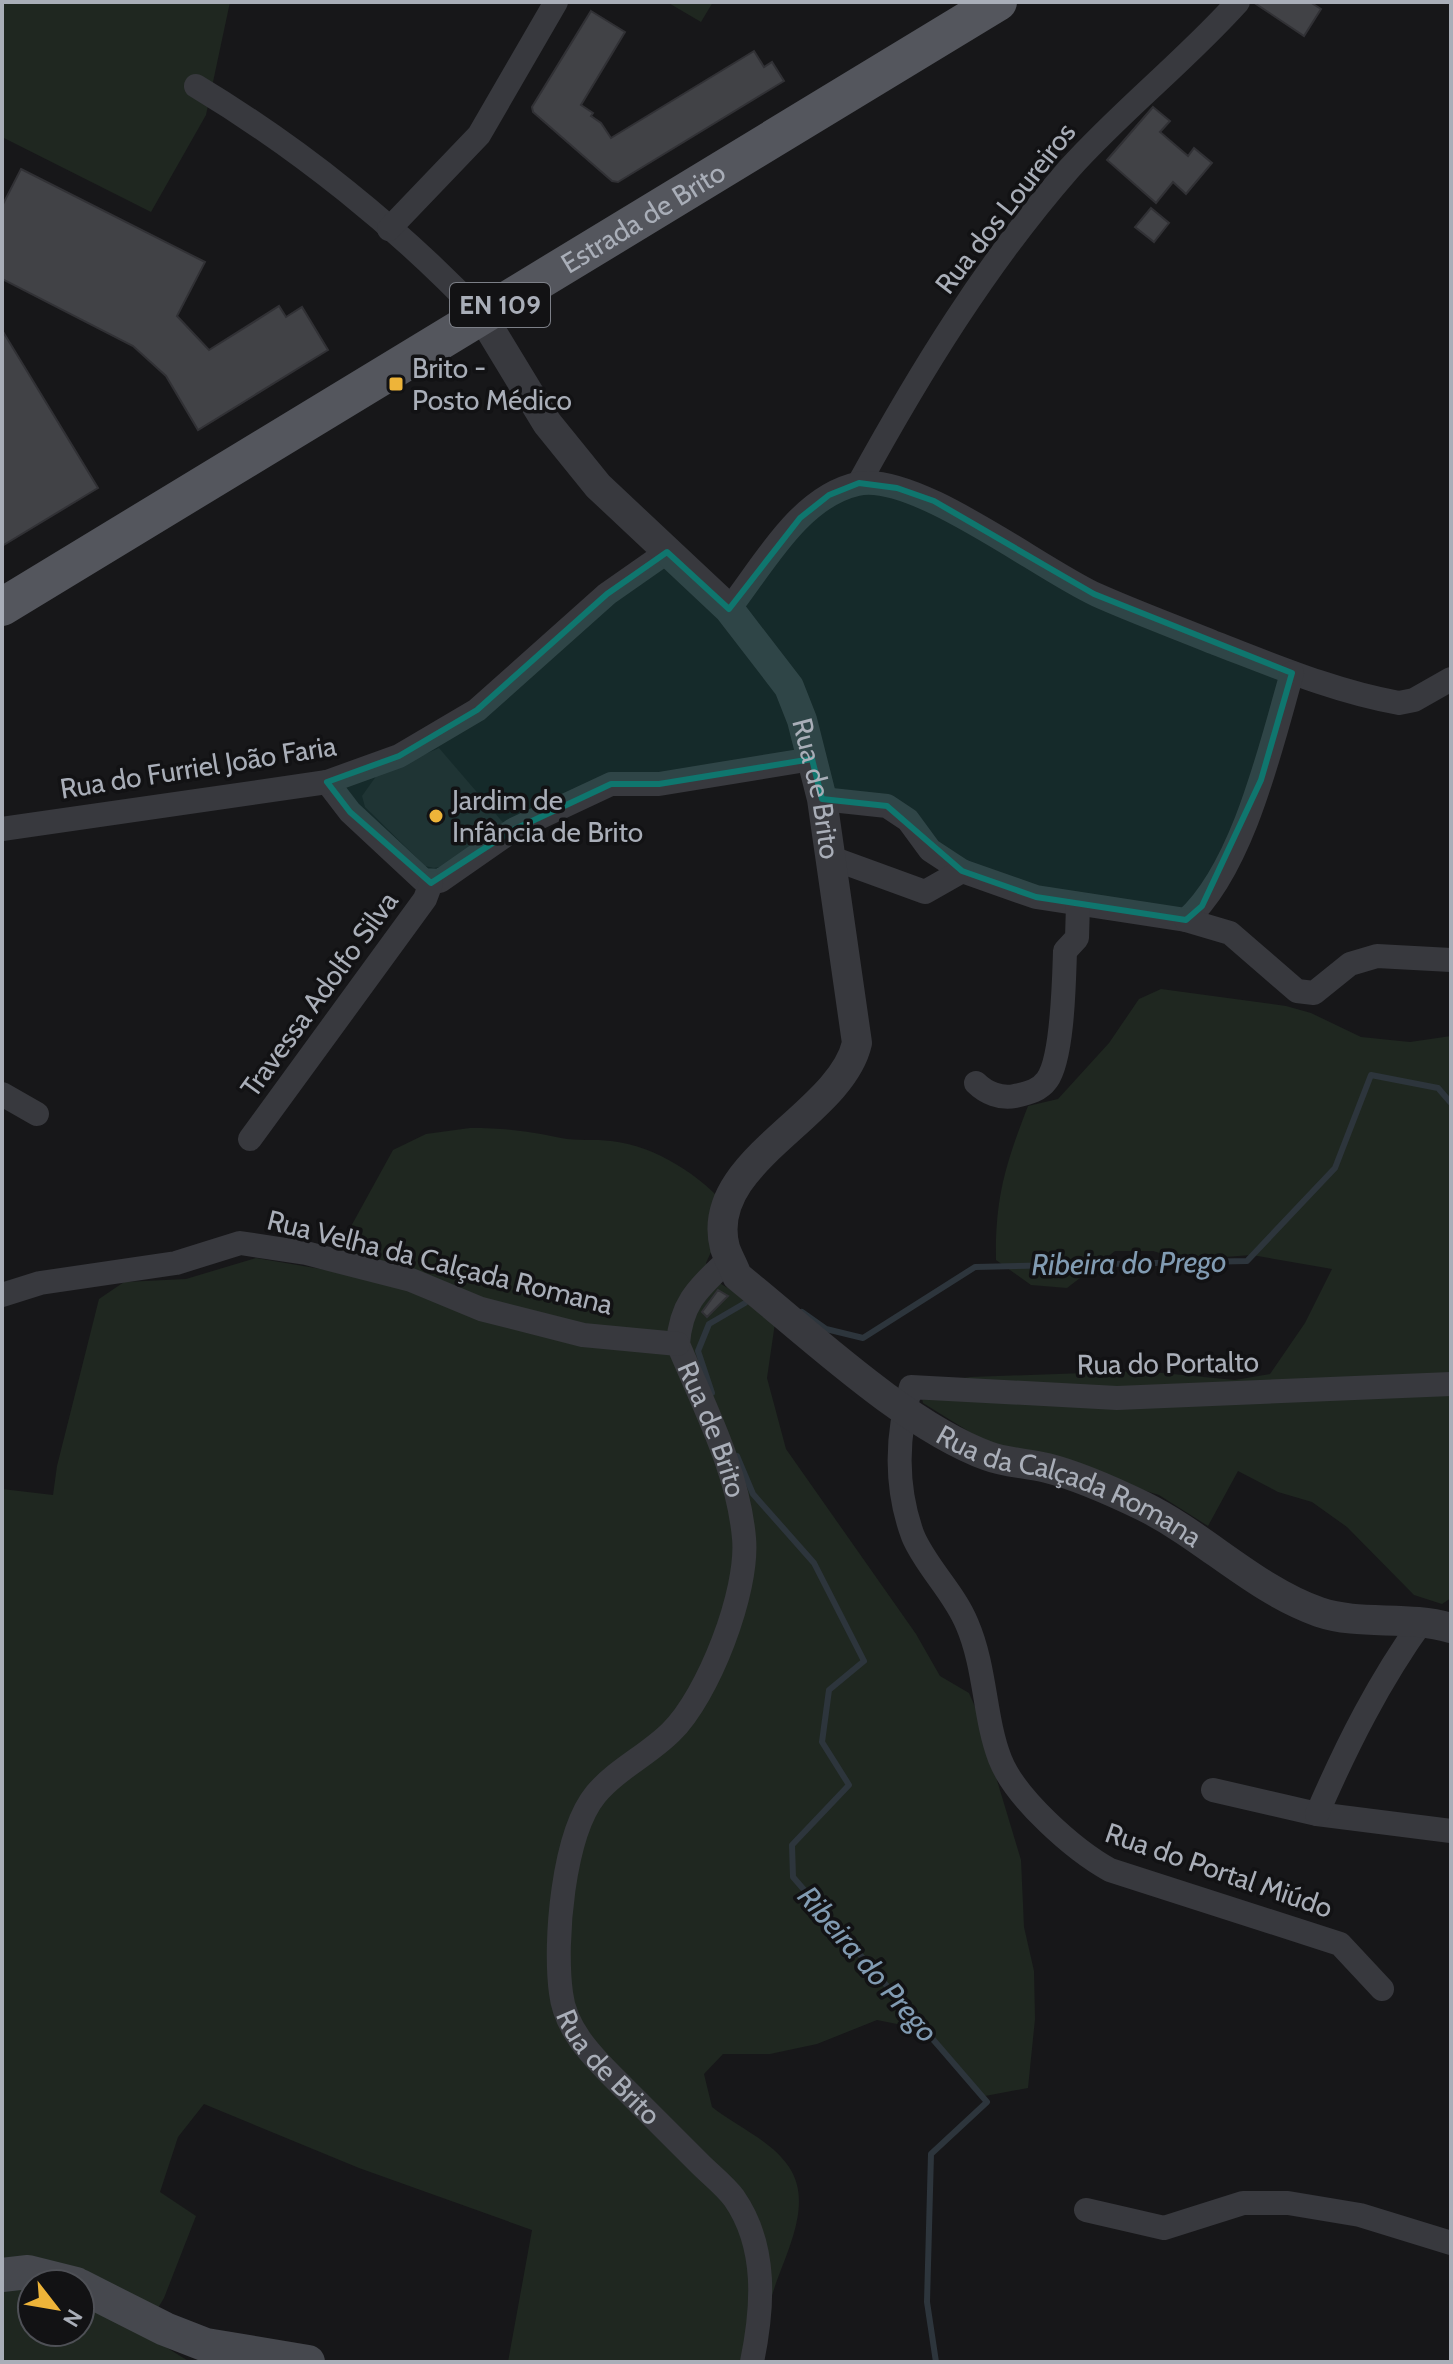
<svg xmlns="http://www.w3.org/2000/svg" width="1453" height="2364" viewBox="0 0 1453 2364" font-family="Cabin,sans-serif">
<rect width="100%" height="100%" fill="#171719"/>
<path fill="#232326" d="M439,748L506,826L446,866L434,868L425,866L365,807L362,796L377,775Z"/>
<path fill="#1f2720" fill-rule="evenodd" d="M2,2H230L206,115L151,212L2,137Z
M667,2H713L701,22Z
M1161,989L1286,1006L1311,1013L1361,1037L1410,1042L1451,1036V1598L1442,1604L1414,1595L1347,1527L1312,1502L1278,1492L1238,1471L1208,1526L1159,1495L984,1441L923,1403L920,1389L930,1384L970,1377L1141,1371L1235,1380L1270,1374L1305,1323L1332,1269L1252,1255L1183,1260L1153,1251H1115L1067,1288L1031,1285L996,1260C995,1197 1006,1163 1028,1106L1058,1099L1109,1043L1139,999Z
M470,1128C506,1128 526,1131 561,1138C577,1141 594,1139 611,1141C656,1146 702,1176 730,1210L706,1263L716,1281L776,1316L767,1378L786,1449L916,1634L940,1676L969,1693L990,1741L996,1777L1021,1860L1024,1927L1034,1971L1035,2019L1028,2088L985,2096L917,2028L877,2020L817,2044L770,2054H723L704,2074L712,2107C736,2126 772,2141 789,2167C817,2209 778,2264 769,2307C765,2325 765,2344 764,2362H508L532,2230L359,2168L204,2104L178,2137L160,2192L196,2216L164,2298L143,2333L190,2362H2V1489L53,1495L57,1466L99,1299L124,1282L186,1279L256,1258L327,1270L393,1150L426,1134ZM32,2284H80V2332H32Z"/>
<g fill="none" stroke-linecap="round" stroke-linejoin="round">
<path stroke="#2d353c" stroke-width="6" d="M802,1312L826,1329L863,1338L975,1267L1247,1261L1335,1168L1371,1075L1438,1088L1451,1103
M712,1393L698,1351L709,1324L745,1303
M737,1456L753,1494L814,1563L864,1661L829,1690L822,1742L849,1785L792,1845L793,1877L987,2102L931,2154L927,2302L936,2362"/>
</g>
<path fill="#414246" stroke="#313135" stroke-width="2" d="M1253,2H1310L1321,9L1304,36Z
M591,11L625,32L581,105L593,113L591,116L601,123L611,138L754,51L764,67L772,62L784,81L618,182L612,181L533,112L532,107Z
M1153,107L1170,121L1160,132L1188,156L1194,148L1212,163L1186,194L1173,182L1156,203L1107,160Z
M21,169L205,262L177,316L209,350L279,306L286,317L302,307L328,350L198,430L166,376L133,346L2,279V206Z
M1151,208L1169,223L1154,242L1135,227Z
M2,330L98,488L2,546Z
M718,1290L728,1296L707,1317L702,1312Z"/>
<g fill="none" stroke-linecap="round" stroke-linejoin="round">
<g stroke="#38393e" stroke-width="24">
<path d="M196,86C299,148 399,228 482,316"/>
<path d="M389,229L479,135L556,2"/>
<path d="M859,483C920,372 986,264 1069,169C1122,110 1185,61 1238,2"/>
<path d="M729,609C763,566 799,497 857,484C915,471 1041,570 1097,595C1135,612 1176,627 1215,643C1275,666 1336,692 1399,703L1414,700L1451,679"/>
<path d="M327,782L350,812L423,880L440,881L513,830L611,784H659L812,759"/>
<path d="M822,799L887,806L908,820L930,850L962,871L1036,897L1186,920C1243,869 1271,746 1292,673"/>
<path d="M2,829L327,782L399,756L477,710L607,594L667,552"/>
<path d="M829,857L925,892L962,871"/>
<path d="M1186,920L1230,933L1297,991L1314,993L1350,964L1377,956L1451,960"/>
<path d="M976,1083C986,1093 1001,1099 1015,1096C1028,1093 1039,1091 1047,1080C1063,1058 1064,980 1065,951L1077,938L1078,904"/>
<path d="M2,1094L37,1114"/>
<path d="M250,1139L425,899L431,883"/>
<path id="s1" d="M730,1258C700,1287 681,1301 678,1344C704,1407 738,1470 744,1538C749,1591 708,1696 671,1732C648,1755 617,1769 596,1794C563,1834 554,1942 561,1993C565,2028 590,2054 614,2078C643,2107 671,2135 700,2164C711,2175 725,2186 734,2198C768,2247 763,2308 752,2362"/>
<path d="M2,1295L40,1283L176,1263L240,1243L306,1253L411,1280L481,1309L583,1335L678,1344"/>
<path d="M1213,1790L1317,1814L1451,1831"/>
<path d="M1317,1814C1347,1745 1379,1681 1423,1620"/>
<path d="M1382,1989L1340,1944L1110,1870C1074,1850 1015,1798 1000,1759C984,1718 986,1668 967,1624C954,1592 926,1567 913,1536C895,1488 896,1434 911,1387L1117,1398L1451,1384"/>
<path d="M1086,2210L1164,2228L1243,2203H1288L1360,2215L1451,2243"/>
</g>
<path stroke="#38393e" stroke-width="30" id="s2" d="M482,316L547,423L598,486L729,609L789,687L802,720L822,799L857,1043C840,1117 702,1162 725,1248C728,1257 734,1267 737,1276C808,1333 904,1425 988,1456C1006,1463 1028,1463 1047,1468C1079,1476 1114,1492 1143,1506C1204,1536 1254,1589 1319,1612C1360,1626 1407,1615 1451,1628"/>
<path stroke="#46484e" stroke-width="34" d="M2,2275L28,2272L76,2284
M80,2286L165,2329L206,2345L308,2362"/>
<path stroke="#54565d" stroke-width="38" id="s3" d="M2,607L998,2"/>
</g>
<path fill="#0f766e" fill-opacity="0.2" stroke="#0f766e" stroke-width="6" stroke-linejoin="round" d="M859,483L897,488L934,501L1094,594L1292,673L1261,780L1202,906L1186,920L1036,897L962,871L887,806L822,799L812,759L659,784H611L513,830L431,883L350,812L327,782L399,756L477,710L607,594L667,552L729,609L800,518L829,495Z"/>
<g fill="#eeb439" stroke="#121214" stroke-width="3">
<rect x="388" y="376" width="16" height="16" rx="4"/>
<circle cx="436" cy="816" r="8"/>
</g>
<g text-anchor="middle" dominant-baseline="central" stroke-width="7" stroke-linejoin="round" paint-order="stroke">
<rect fill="#121214" stroke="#7c7f87" stroke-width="2" x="450" y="283" width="100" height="44" rx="6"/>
<g font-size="26" font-weight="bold" fill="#a9aeb8">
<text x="500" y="305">EN 109</text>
</g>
<g font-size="28" fill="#a9aeb8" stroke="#121214">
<text transform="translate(1005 208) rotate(-52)">Rua dos Loureiros</text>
<text stroke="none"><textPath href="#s3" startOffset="750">Estrada de Brito</textPath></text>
<text transform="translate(198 767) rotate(-9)">Rua do Furriel João Faria</text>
<text stroke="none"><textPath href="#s2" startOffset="590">Rua de Brito</textPath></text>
<text transform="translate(319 994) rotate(-54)">Travessa Adolfo Silva</text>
<text transform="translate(440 1262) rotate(14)">Rua Velha da Calçada Romana</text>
<text transform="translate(1168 1363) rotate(-1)">Rua do Portalto</text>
<text stroke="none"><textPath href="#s1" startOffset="196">Rua de Brito</textPath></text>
<text stroke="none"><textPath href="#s2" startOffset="1530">Rua da Calçada Romana</textPath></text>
<text transform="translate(1219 1870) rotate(19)">Rua do Portal Miúdo</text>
<text stroke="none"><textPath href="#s1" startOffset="914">Rua de Brito</textPath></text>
</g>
<g font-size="28" fill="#a9aeb8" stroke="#121214" text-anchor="start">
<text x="412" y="368">Brito -<tspan x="412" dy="32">Posto Médico</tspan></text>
<text x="452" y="800">Jardim de<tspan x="452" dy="32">Infância de Brito</tspan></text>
</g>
<g font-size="30" font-style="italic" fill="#819bb2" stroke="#121214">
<text transform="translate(1129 1263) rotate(-1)">Ribeira do Prego</text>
<text transform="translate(868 1964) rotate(49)">Ribeira do Prego</text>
</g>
</g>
<rect width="1453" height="2364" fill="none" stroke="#a9aeb8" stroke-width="8"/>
<g transform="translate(56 2308) rotate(121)"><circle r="38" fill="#121214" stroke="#4e5056" stroke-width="2"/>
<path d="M0-6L14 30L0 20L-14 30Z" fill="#eeb439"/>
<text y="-12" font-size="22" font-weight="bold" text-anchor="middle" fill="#a9aeb8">N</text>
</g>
</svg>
